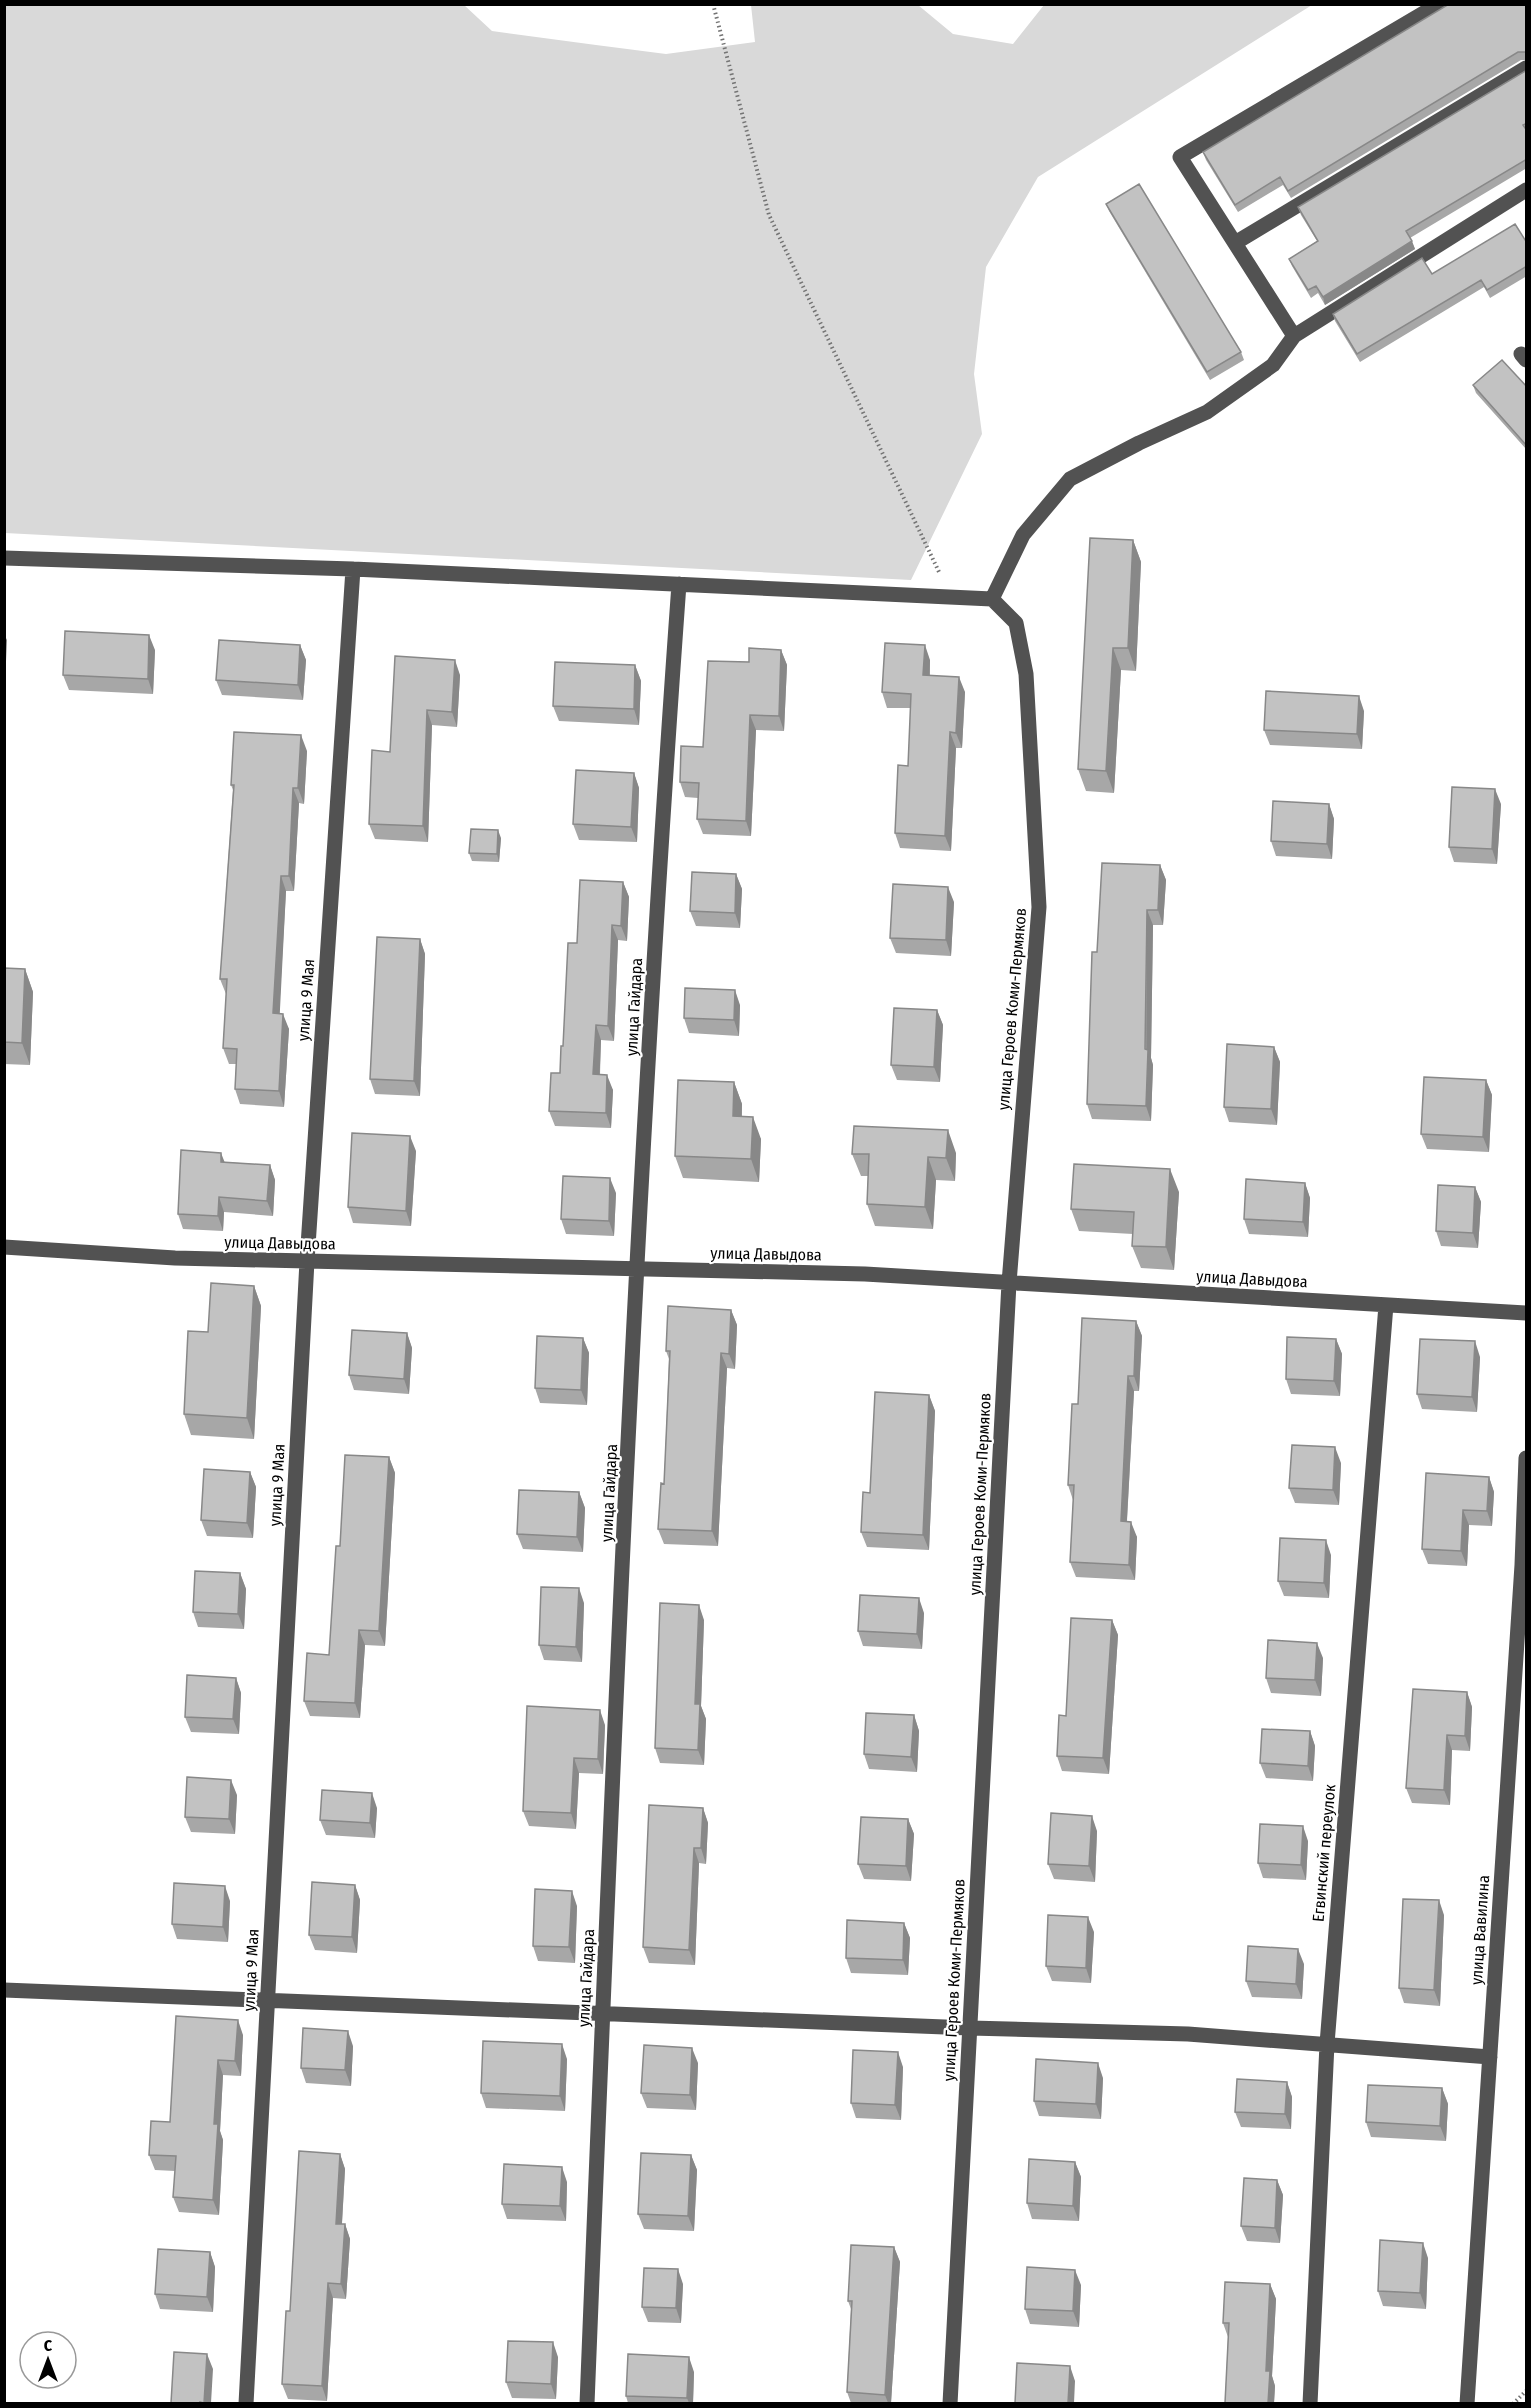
<svg xmlns="http://www.w3.org/2000/svg" width="1531" height="2408" viewBox="0 0 1531 2408" font-family="'Fira Sans Condensed',sans-serif">
<rect width="100%" height="100%" fill="#fff"/>
<path fill="#d9d9d9" d="M4,5H464L492,31L596,45L666,54L755,42L751,5H918L953,34L1013,44L1044,5H1312L1038,177L986,267L974,374L982,434L911,580L5,533Z"/>
<g fill="none" stroke-linecap="round" stroke-linejoin="round">
<path stroke="#747474" stroke-width="4" stroke-dasharray="1.5 3" stroke-linecap="butt" d="M713,4L769,215L939,572
M1513,2404L1526,2391"/>
<path stroke="#525252" stroke-width="15" d="M1439,4L1180,157L1294,336L1526,190
M1235,243L1526,68
M1521,354L1526,360
M4,558L353,569L992,599
M992,599L1023,535L1070,479L1139,443L1207,412L1273,365L1294,336
M4,1247L175,1258L865,1274L1526,1313
M4,1990L970,2028L1188,2034L1490,2057
M246,2404L307,1261L353,569
M587,2404C611,1797 635,1190 679,584
M950,2404L1009,1283L1039,907L1026,674L1016,623L992,599
M1310,2404L1327,2044L1386,1305
M1467,2404L1522,1565L1526,1458"/>
</g>
<path fill="#a7a7a7" d="M1527,4V60H1521L1291,198L1283,185L1238,212L1206,160L1203,152Z
M1527,70V168L1410,238L1415,249L1325,305L1318,293L1311,298L1292,266L1289,259L1317,241L1301,215L1298,207Z
M1106,204L1241,352L1244,360L1210,380L1109,211Z
M1527,243V276L1490,298L1484,287L1360,362L1335,321L1333,314L1432,274Z
M1473,385L1527,387V450L1476,393Z
M1133,540L1141,562L1136,671L1121,670L1114,793L1086,791L1078,769Z
M300,645L306,660L303,700L222,695L216,680Z
M155,650L153,694L69,690L63,675Z
M781,650L787,665L784,731L756,730L751,836L703,834L697,819L698,798L685,797L680,782L703,747L749,662Z
M395,656L460,675L457,727L432,725L428,842L375,839L369,824L390,752Z
M930,660V675L965,692L962,748H956L951,851L900,848L895,833L908,766L911,708H887L882,692Z
M635,665L641,681L639,725L559,721L553,706Z
M1364,711L1362,749L1270,745L1264,730Z
M307,751L304,804L299,803L294,891H286L279,1014L289,1029L284,1107L240,1104L235,1089L236,1064H229L223,1048L226,994L220,979L233,790L231,785Z
M634,773L639,788L637,842L579,840L573,824Z
M1329,804L1334,819L1332,859L1276,856L1271,841Z
M1501,804L1497,864L1454,862L1449,847Z
M501,838L499,862L472,861L469,853Z
M1160,865L1166,880L1163,925H1153L1151,1058L1153,1065L1151,1121L1092,1119L1087,1104L1097,952Z
M736,874L742,889L740,928L696,926L690,911Z
M623,882L629,897L627,941L618,940L614,1041L601,1040L600,1075L613,1090L611,1128L555,1126L549,1111L560,1073L577,943Z
M954,902L951,956L896,953L890,938Z
M420,939L425,954L420,1096L375,1094L370,1079Z
M4,968L25,969L33,992L30,1065L4,1064Z
M740,1005L739,1036L689,1033L684,1018Z
M937,1010L943,1025L940,1082L897,1080L891,1065Z
M1274,1047L1280,1062L1277,1125L1229,1122L1224,1107Z
M1486,1080L1492,1095L1489,1152L1427,1149L1421,1134Z
M734,1082L742,1104V1116L761,1139L759,1182L683,1178L675,1156Z
M416,1151L411,1226L353,1223L348,1207Z
M956,1153L955,1181L936,1180L933,1229L875,1226L867,1204L868,1176H861L852,1154Z
M225,1162L270,1165L275,1180L273,1216L224,1212L223,1231L183,1229L178,1214Z
M1305,1183L1310,1198L1308,1237L1249,1234L1244,1219Z
M1475,1187L1481,1202L1478,1248L1441,1246L1436,1231Z
M1179,1192L1174,1270L1141,1268L1132,1246L1133,1234L1079,1231L1071,1209Z
M616,1193L614,1236L566,1234L561,1219Z
M254,1286L261,1306L254,1439L191,1435L184,1414L208,1332Z
M731,1310L737,1325L735,1369L727,1368L718,1546L664,1544L658,1529L664,1484L669,1359L666,1351Z
M1136,1321L1142,1336L1139,1391H1134L1127,1521L1137,1537L1135,1580L1076,1577L1070,1562L1073,1500L1068,1485L1078,1404Z
M407,1333L412,1348L409,1394L354,1390L349,1375Z
M583,1338L589,1353L587,1405L540,1403L535,1388Z
M1336,1339L1342,1354L1340,1396L1291,1394L1286,1379Z
M1480,1357L1477,1412L1422,1409L1417,1394Z
M929,1395L935,1411L929,1550L867,1547L861,1532L870,1493Z
M389,1457L395,1473L385,1646L365,1645L360,1718L310,1716L304,1701L329,1655L340,1546Z
M1341,1463L1339,1505L1295,1503L1289,1488Z
M250,1472L256,1487L253,1538L207,1536L201,1520Z
M1489,1477L1494,1492L1492,1526L1469,1525L1467,1566L1428,1564L1422,1549Z
M579,1492L585,1508L583,1552L523,1549L517,1534Z
M1331,1555L1329,1598L1284,1596L1278,1581Z
M240,1573L246,1589L244,1629L198,1627L193,1612Z
M584,1603L582,1662L544,1660L539,1645Z
M924,1613L922,1649L863,1646L858,1631Z
M704,1620L701,1706L706,1719L704,1765L660,1763L655,1748Z
M1112,1620L1118,1635L1109,1774L1062,1771L1057,1756L1066,1716Z
M1323,1658L1321,1696L1271,1693L1266,1678Z
M236,1678L241,1693L239,1734L191,1732L185,1717Z
M1467,1692L1472,1707L1470,1751L1452,1750L1450,1805L1412,1803L1406,1788Z
M914,1715L919,1731L917,1772L869,1769L864,1754Z
M605,1725L603,1774L579,1773L576,1829L529,1826L523,1811Z
M1310,1731L1315,1746L1313,1781L1266,1778L1260,1763Z
M237,1795L235,1834L191,1832L185,1817Z
M377,1808L375,1838L326,1835L320,1820Z
M703,1808L708,1823L706,1864L699,1863L695,1965L649,1963L643,1947Z
M908,1819L914,1834L911,1881L864,1879L858,1864Z
M1097,1831L1095,1882L1054,1879L1048,1864Z
M1308,1841L1306,1880L1263,1878L1258,1863Z
M355,1885L360,1900L357,1953L315,1950L309,1935Z
M230,1901L228,1942L177,1939L172,1924Z
M577,1906L575,1963L538,1961L533,1946Z
M1444,1915L1440,2006L1404,2003L1399,1988Z
M904,1923L910,1938L908,1975L851,1973L846,1958Z
M1094,1932L1091,1983L1052,1981L1046,1966Z
M1304,1964L1302,1999L1252,1997L1246,1981Z
M176,2016L243,2035L241,2076L223,2075L220,2131L223,2140L219,2215L179,2212L173,2197L175,2171L155,2170L149,2155L170,2122Z
M353,2046L351,2086L306,2083L301,2068Z
M567,2059L565,2111L486,2108L481,2093Z
M698,2063L696,2110L647,2108L641,2093Z
M903,2067L901,2120L856,2118L851,2103Z
M1103,2078L1101,2119L1039,2116L1034,2101Z
M1287,2082L1292,2097L1291,2129L1241,2127L1235,2112Z
M1442,2088L1448,2104L1446,2141L1371,2137L1366,2122Z
M340,2154L345,2169L342,2224H345L350,2239L346,2299L333,2298L327,2401L288,2399L282,2384L290,2311Z
M691,2155L697,2170L694,2231L644,2229L638,2214Z
M1075,2162L1081,2177L1079,2221L1032,2219L1027,2203Z
M1277,2180L1283,2195L1280,2243L1247,2241L1241,2226Z
M567,2182L566,2221L507,2219L502,2204Z
M894,2247L900,2262L891,2403H851L847,2392L851,2309L848,2301Z
M210,2252L215,2267L213,2312L160,2309L155,2294Z
M1428,2258L1426,2309L1383,2306L1378,2291Z
M683,2284L681,2323L648,2322L642,2307Z
M1270,2284L1276,2299L1272,2376L1275,2386L1274,2403H1225L1228,2337L1223,2323Z
M1081,2285L1079,2327L1030,2324L1025,2309Z
M558,2357L556,2399L512,2398L506,2382Z
M694,2372L693,2403H628L626,2396Z"/>
<path fill="#888" d="M1412,241L1415,249L1325,305L1323,297Z
M1133,540L1141,562L1136,671L1128,648Z
M4,634L7,640L5,683L4,682Z
M149,635L155,650L153,694L148,679Z
M300,645L306,660L303,700L298,685Z
M925,645L930,660L929,690L923,675Z
M1113,648L1121,670L1114,793L1106,771Z
M781,650L787,665L784,731L779,716Z
M455,660L460,675L457,727L452,712Z
M635,665L641,681L639,725L634,709Z
M959,677L965,692L962,748L956,733Z
M1359,696L1364,711L1362,749L1357,734Z
M427,710L432,725L428,842L423,826Z
M750,715L756,730L751,836L746,821Z
M950,732L956,748L951,851L945,836Z
M301,735L307,751L304,804L298,788Z
M634,773L639,788L637,842L631,827Z
M293,788L299,803L294,891L289,876Z
M1495,789L1501,804L1497,864L1492,849Z
M1329,804L1334,819L1332,859L1327,844Z
M498,830L501,838L499,862L497,854Z
M1160,865L1166,880L1163,925L1158,910Z
M736,874L742,889L740,928L735,913Z
M281,876L286,891L279,1029L273,1013Z
M623,882L629,897L627,941L621,926Z
M948,887L954,902L951,956L946,940Z
M1147,910L1153,925L1151,1058L1153,1065L1151,1121L1146,1106Z
M612,925L618,940L614,1041L608,1026Z
M420,939L425,954L420,1096L414,1081Z
M25,969L33,992L30,1065L22,1043Z
M735,990L740,1005L739,1036L734,1020Z
M937,1010L943,1025L940,1082L934,1067Z
M283,1014L289,1029L284,1107L279,1091Z
M596,1025L601,1040L599,1090L593,1074Z
M1274,1047L1280,1062L1277,1125L1271,1109Z
M607,1075L613,1090L611,1128L606,1113Z
M1486,1080L1492,1095L1489,1152L1483,1137Z
M734,1082L742,1104L741,1138L733,1116Z
M753,1117L761,1139L759,1182L751,1159Z
M948,1130L956,1153L955,1181L946,1158Z
M410,1136L416,1151L411,1226L406,1211Z
M221,1153L227,1168L221,1162Z
M928,1157L936,1180L933,1229L925,1207Z
M270,1165L275,1180L273,1216L267,1201Z
M1170,1169L1179,1192L1174,1270L1166,1247Z
M610,1178L616,1193L614,1236L609,1221Z
M1305,1183L1310,1198L1308,1237L1303,1222Z
M1475,1187L1481,1202L1478,1248L1473,1233Z
M219,1197L224,1212L223,1231L218,1216Z
M254,1286L261,1306L254,1439L247,1418Z
M731,1310L737,1325L735,1369L729,1354Z
M1136,1321L1142,1336L1139,1391L1134,1376Z
M407,1333L412,1348L409,1394L404,1379Z
M583,1338L589,1353L587,1405L581,1390Z
M1336,1339L1342,1354L1340,1396L1334,1381Z
M1475,1341L1480,1357L1477,1412L1472,1397Z
M721,1353L727,1368L718,1546L712,1531Z
M1128,1376L1134,1391L1126,1536L1121,1521Z
M929,1395L935,1411L929,1550L923,1535Z
M1335,1447L1341,1463L1339,1505L1333,1490Z
M389,1457L395,1473L385,1646L379,1631Z
M250,1472L256,1487L253,1538L247,1523Z
M1489,1477L1494,1492L1492,1526L1487,1511Z
M579,1492L585,1508L583,1552L577,1537Z
M1463,1510L1469,1525L1467,1566L1461,1551Z
M1131,1522L1137,1537L1135,1580L1129,1565Z
M1326,1540L1331,1555L1329,1598L1324,1583Z
M240,1573L246,1589L244,1629L238,1614Z
M579,1588L584,1603L582,1662L576,1647Z
M919,1598L924,1613L922,1649L917,1634Z
M699,1605L704,1620L701,1706L706,1719L704,1765L698,1750L695,1704Z
M1112,1620L1118,1635L1109,1774L1103,1758Z
M359,1630L365,1645L360,1718L355,1703Z
M1317,1643L1323,1658L1321,1696L1315,1680Z
M236,1678L241,1693L239,1734L233,1719Z
M1467,1692L1472,1707L1470,1751L1465,1736Z
M600,1710L605,1725L603,1774L598,1759Z
M914,1715L919,1731L917,1772L911,1757Z
M1310,1731L1315,1746L1313,1781L1308,1766Z
M1447,1735L1452,1750L1450,1805L1444,1790Z
M574,1758L579,1773L576,1829L571,1813Z
M231,1780L237,1795L235,1834L229,1819Z
M372,1793L377,1808L375,1838L370,1823Z
M703,1808L708,1823L706,1864L701,1848Z
M1092,1816L1097,1831L1095,1882L1089,1866Z
M908,1819L914,1834L911,1881L906,1866Z
M1303,1826L1308,1841L1306,1880L1301,1865Z
M694,1848L699,1863L695,1965L689,1950Z
M355,1885L360,1900L357,1953L352,1937Z
M225,1886L230,1901L228,1942L223,1927Z
M572,1891L577,1906L575,1963L569,1947Z
M1439,1900L1444,1915L1440,2006L1434,1990Z
M1088,1917L1094,1932L1091,1983L1086,1968Z
M904,1923L910,1938L908,1975L903,1960Z
M1298,1949L1304,1964L1302,1999L1296,1984Z
M238,2020L243,2035L241,2076L235,2061Z
M348,2031L353,2046L351,2086L345,2070Z
M562,2044L567,2059L565,2111L560,2096Z
M692,2048L698,2063L696,2110L690,2095Z
M898,2052L903,2067L901,2120L895,2105Z
M218,2060L223,2075L220,2131L223,2140L219,2215L213,2200L214,2124Z
M1098,2063L1103,2078L1101,2119L1096,2104Z
M1287,2082L1292,2097L1291,2129L1285,2114Z
M1442,2088L1448,2104L1446,2141L1440,2126Z
M340,2154L345,2169L341,2239L336,2224Z
M691,2155L697,2170L694,2231L688,2216Z
M1075,2162L1081,2177L1079,2221L1073,2206Z
M562,2167L567,2182L566,2221L560,2206Z
M1277,2180L1283,2195L1280,2243L1275,2228Z
M345,2224L350,2239L346,2299L341,2284Z
M1423,2243L1428,2258L1426,2309L1420,2293Z
M894,2247L900,2262L891,2403H888L885,2395Z
M210,2252L215,2267L213,2312L207,2297Z
M678,2269L683,2284L681,2323L676,2308Z
M1075,2270L1081,2285L1079,2327L1073,2311Z
M328,2283L333,2298L327,2401L322,2386Z
M1270,2284L1276,2299L1272,2376L1275,2386L1274,2403H1268L1266,2371Z
M553,2342L558,2357L556,2399L551,2384Z
M207,2354L213,2369L211,2403H204Z
M689,2357L694,2372L693,2403H689L687,2398Z
M1070,2366L1075,2381L1074,2403H1068Z"/>
<path fill="#c2c2c2" stroke="#888" stroke-width="1.5" d="M1449,4H1527V52H1518L1288,191L1280,177L1235,205L1203,152Z
M1527,70V123L1523,125L1527,131V159L1406,231L1412,241L1323,297L1316,286L1308,290L1289,259L1318,241L1298,207Z
M1139,184L1241,352L1207,372L1106,204Z
M1515,224L1527,243V266L1487,290L1481,280L1357,354L1333,314L1422,258L1432,274Z
M1502,360L1527,387V446L1473,385Z
M1090,538L1133,540L1128,648H1113L1106,771L1078,769Z
M65,631L149,635L148,679L63,675Z
M219,640L300,645L298,685L216,680Z
M885,643L925,645L923,675L959,677L956,733L950,732L945,836L895,833L898,765L908,766L911,694L882,692Z
M749,648L781,650L779,716L750,715L746,821L697,819L699,783L680,782L681,746L703,747L708,661L749,662Z
M395,656L455,660L452,712L427,710L423,826L369,824L372,750L390,752Z
M555,662L635,665L634,709L553,706Z
M1266,691L1359,696L1357,734L1264,730Z
M234,732L301,735L298,788H293L289,876H281L273,1013L283,1014L279,1091L235,1089L237,1049L223,1048L227,979H220L234,785H231Z
M576,770L634,773L631,827L573,824Z
M1452,787L1495,789L1492,849L1449,847Z
M1273,801L1329,804L1327,844L1271,841Z
M471,829L498,830L497,854L469,853Z
M1102,863L1160,865L1158,910H1147L1145,1049L1148,1050L1146,1106L1087,1104L1092,952H1097Z
M692,872L736,874L735,913L690,911Z
M580,880L623,882L621,926L612,925L608,1026L596,1025L593,1074L607,1075L606,1113L549,1111L551,1073H560L561,1046H563L568,943H577Z
M893,884L948,887L946,940L890,938Z
M377,937L420,939L414,1081L370,1079Z
M4,968L25,969L22,1043L4,1042Z
M685,988L735,990L734,1020L684,1018Z
M894,1008L937,1010L934,1067L891,1065Z
M1227,1044L1274,1047L1271,1109L1224,1107Z
M1424,1077L1486,1080L1483,1137L1421,1134Z
M678,1080L734,1082L733,1116L753,1117L751,1159L675,1156Z
M854,1126L948,1130L946,1158L928,1157L925,1207L867,1204L869,1154H852Z
M352,1133L410,1136L406,1211L348,1207Z
M181,1150L221,1153V1162L270,1165L267,1201L219,1197L218,1216L178,1214Z
M1074,1164L1170,1169L1166,1247L1132,1246L1134,1212L1071,1209Z
M563,1176L610,1178L609,1221L561,1219Z
M1246,1179L1305,1183L1303,1222L1244,1219Z
M1438,1185L1475,1187L1473,1233L1436,1231Z
M211,1283L254,1286L247,1418L184,1414L188,1331L208,1332Z
M668,1306L731,1310L729,1354L721,1353L712,1531L658,1529L661,1483L664,1484L670,1351H666Z
M1082,1318L1136,1321L1134,1376H1128L1121,1521L1131,1522L1129,1565L1070,1562L1074,1485H1068L1072,1404H1078Z
M352,1330L407,1333L404,1379L349,1375Z
M537,1336L583,1338L581,1390L535,1388Z
M1287,1337L1336,1339L1334,1381L1286,1379Z
M1420,1339L1475,1341L1472,1397L1417,1394Z
M875,1392L929,1395L923,1535L861,1532L863,1492L870,1493Z
M1292,1445L1335,1447L1333,1490L1289,1488Z
M345,1455L389,1457L379,1631L359,1630L355,1703L304,1701L307,1653L329,1655L336,1546H340Z
M204,1469L250,1472L247,1523L201,1520Z
M1426,1473L1489,1477L1487,1511L1463,1510L1461,1551L1422,1549Z
M519,1490L579,1492L577,1537L517,1534Z
M1280,1538L1326,1540L1324,1583L1278,1581Z
M195,1571L240,1573L238,1614L193,1612Z
M541,1587L579,1588L576,1647L539,1645Z
M860,1595L919,1598L917,1634L858,1631Z
M660,1603L699,1605L695,1704H700L698,1750L655,1748Z
M1071,1618L1112,1620L1103,1758L1057,1756L1059,1715L1066,1716Z
M1268,1640L1317,1643L1315,1680L1266,1678Z
M187,1675L236,1678L233,1719L185,1717Z
M1413,1689L1467,1692L1465,1736L1447,1735L1444,1790L1406,1788Z
M527,1706L600,1710L598,1759L574,1758L571,1813L523,1811Z
M866,1713L914,1715L911,1757L864,1754Z
M1262,1729L1310,1731L1308,1766L1260,1763Z
M187,1777L231,1780L229,1819L185,1817Z
M322,1790L372,1793L370,1823L320,1820Z
M649,1805L703,1808L701,1848H694L689,1950L643,1947Z
M1051,1813L1092,1816L1089,1866L1048,1864Z
M861,1817L908,1819L906,1866L858,1864Z
M1260,1824L1303,1826L1301,1865L1258,1863Z
M312,1882L355,1885L352,1937L309,1935Z
M174,1883L225,1886L223,1927L172,1924Z
M535,1889L572,1891L569,1947L533,1946Z
M1403,1899L1439,1900L1434,1990L1399,1988Z
M1048,1915L1088,1917L1086,1968L1046,1966Z
M847,1920L904,1923L903,1960L846,1958Z
M1248,1946L1298,1949L1296,1984L1246,1981Z
M176,2016L238,2020L235,2061L218,2060L214,2124H218L213,2200L173,2197L176,2156L149,2155L151,2121L170,2122Z
M303,2028L348,2031L345,2070L301,2068Z
M483,2041L562,2044L560,2096L481,2093Z
M644,2045L692,2048L690,2095L641,2093Z
M853,2050L898,2052L895,2105L851,2103Z
M1036,2059L1098,2063L1096,2104L1034,2101Z
M1237,2079L1287,2082L1285,2114L1235,2112Z
M1368,2085L1442,2088L1440,2126L1366,2122Z
M299,2151L340,2154L336,2224H345L341,2284L328,2283L322,2386L282,2384L286,2311H290Z
M641,2153L691,2155L688,2216L638,2214Z
M1029,2159L1075,2162L1073,2206L1027,2203Z
M504,2164L562,2167L560,2206L502,2204Z
M1244,2178L1277,2180L1275,2228L1241,2226Z
M1380,2240L1423,2243L1420,2293L1378,2291Z
M851,2245L894,2247L885,2395L847,2392L852,2301H848Z
M158,2249L210,2252L207,2297L155,2294Z
M1027,2267L1075,2270L1073,2311L1025,2309Z
M644,2268L678,2269L676,2308L642,2307Z
M1225,2282L1270,2284L1266,2371H1270L1268,2403H1225L1229,2323H1223Z
M508,2341L553,2342L551,2384L506,2382Z
M174,2352L207,2354L204,2403L200,2402V2403H171Z
M628,2354L689,2357L687,2398L626,2396Z
M1017,2363L1070,2366L1068,2403H1015Z"/>
<g text-anchor="middle" dominant-baseline="central" stroke-width="4.5" stroke-linejoin="round" paint-order="stroke">
<g font-size="16" fill="#000" stroke="#fff">
<text transform="translate(306 1000) rotate(-86)">улица 9 Мая</text>
<text transform="translate(634 1007) rotate(-87)">улица Гайдара</text>
<text transform="translate(1012 1009) rotate(-85)">улица Героев Коми-Пермяков</text>
<text transform="translate(280 1243) rotate(1)">улица Давыдова</text>
<text transform="translate(766 1254) rotate(1)">улица Давыдова</text>
<text transform="translate(1252 1279) rotate(3)">улица Давыдова</text>
<text transform="translate(277 1485) rotate(-87)">улица 9 Мая</text>
<text transform="translate(609 1493) rotate(-87)">улица Гайдара</text>
<text transform="translate(980 1494) rotate(-87)">улица Героев Коми-Пермяков</text>
<text transform="translate(1324 1853) rotate(-85)">Егвинский переулок</text>
<text transform="translate(1480 1930) rotate(-86)">улица Вавилина</text>
<text transform="translate(251 1970) rotate(-87)">улица 9 Мая</text>
<text transform="translate(586 1978) rotate(-87)">улица Гайдара</text>
<text transform="translate(954 1980) rotate(-87)">улица Героев Коми-Пермяков</text>
</g>
</g>
<rect width="1531" height="2408" fill="none" stroke="#000000" stroke-width="12"/>
<g transform="translate(48 2360)"><circle r="28" fill="#ffffff" stroke="#999999" stroke-width="1.5"/>
<path d="M0-4.5L10 22L0 15L-10 22Z" fill="#000000"/>
<text y="-9" font-size="16" font-weight="bold" text-anchor="middle" fill="#000000">С</text>
</g>
</svg>
